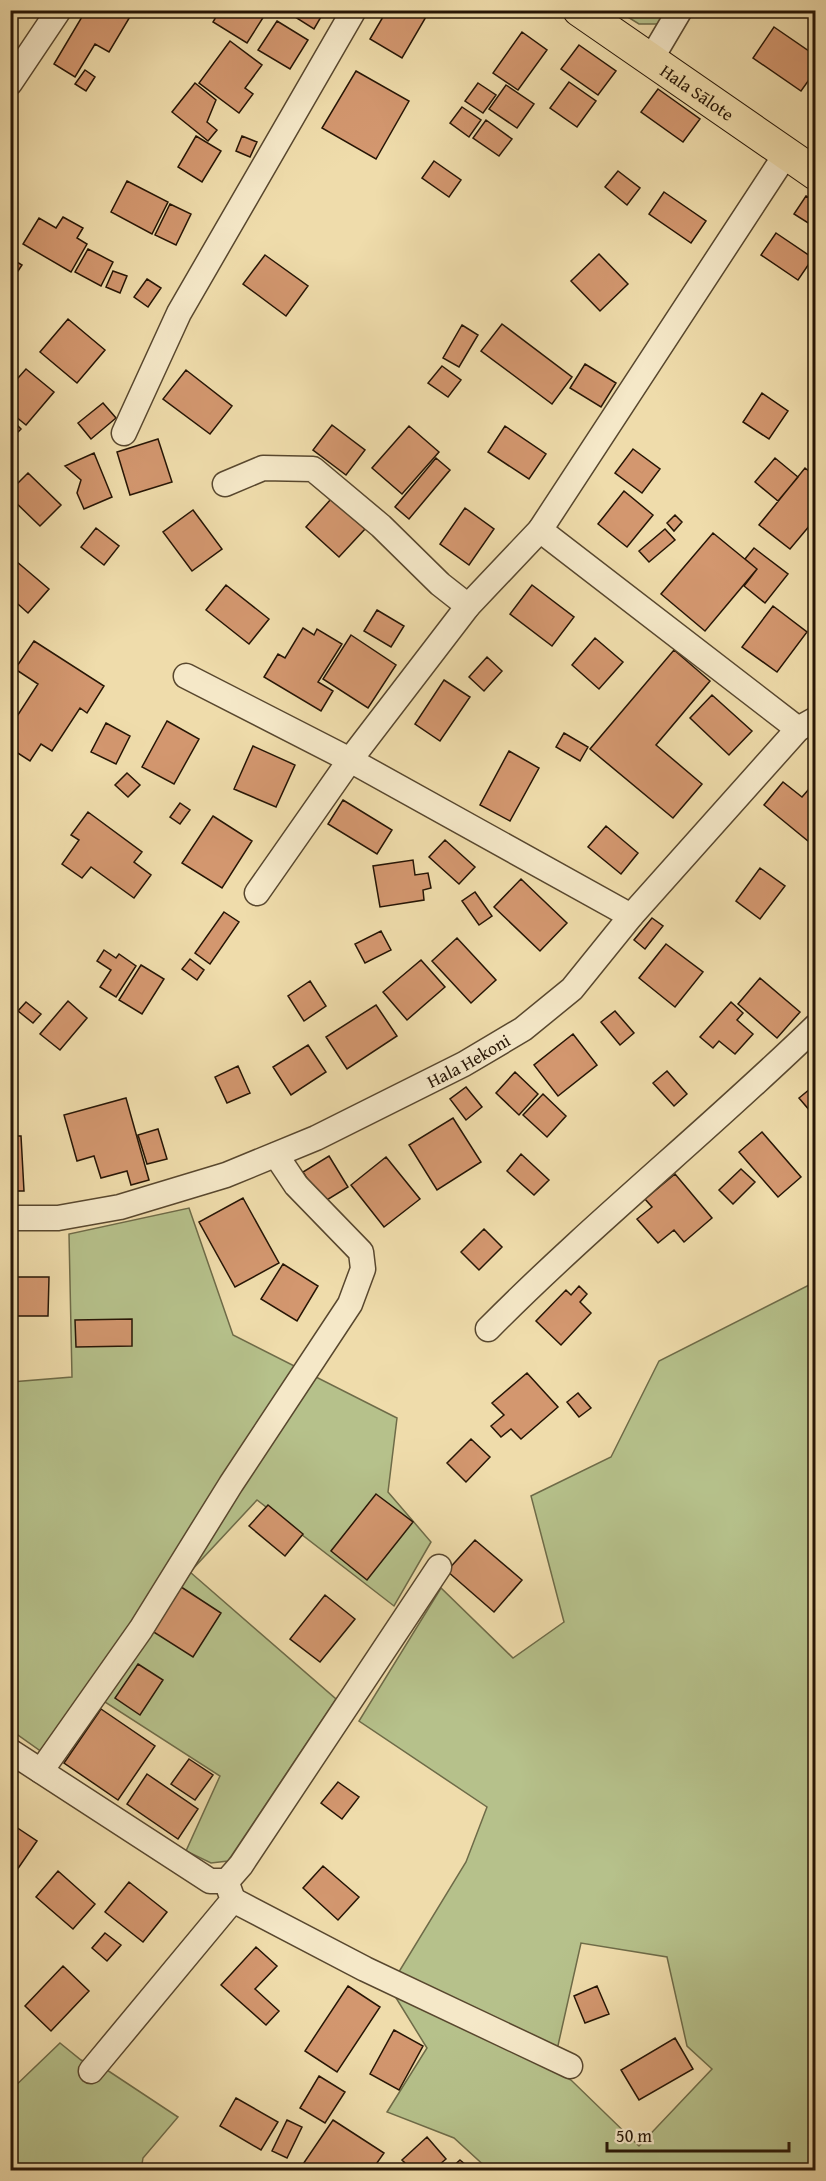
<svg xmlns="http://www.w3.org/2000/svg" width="826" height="2181" viewBox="0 0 826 2181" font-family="'Gentium Book Plus',serif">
<rect width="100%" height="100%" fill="#efdcab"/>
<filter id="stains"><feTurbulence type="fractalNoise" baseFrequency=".00333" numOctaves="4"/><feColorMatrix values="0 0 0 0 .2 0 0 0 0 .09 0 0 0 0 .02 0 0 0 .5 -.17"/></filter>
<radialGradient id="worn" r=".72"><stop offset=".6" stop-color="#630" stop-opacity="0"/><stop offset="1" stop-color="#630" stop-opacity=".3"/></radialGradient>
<path fill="#b6c18b" stroke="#6e6b48" stroke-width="1.5" d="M618,11H668L660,24H639Z
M189,1208L233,1335L397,1418L388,1492L431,1542L394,1606L257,1500L190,1572L336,1699L228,1861L211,1863L186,1851L220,1776L102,1700L56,1762L11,1730V1382L72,1377L69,1234Z
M815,1282V2170H489L454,2138L387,2112L427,2048L393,1993L571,2080L639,2146L712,2069L687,2046L667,1957L581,1943L557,2050L397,1975L466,1862L487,1807L359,1721L441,1588L513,1658L564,1622L531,1496L611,1457L659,1361Z
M60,2043L81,2060L107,2070L178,2117L143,2158L141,2170H11V2090Z"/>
<path fill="#d3976f" stroke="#261505" stroke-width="1.5" d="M86,10H134L109,52L95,44L75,77L54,64Z
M220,10H262L266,13L247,43L213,22Z
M284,10H325L314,29Z
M387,10H430L402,58L370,39Z
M277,21L308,40L290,69L258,50Z
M774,27L816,56V70L801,91L753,58Z
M522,32L547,50L518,90L493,73Z
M230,41L262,65L245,88L253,94L239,113L199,83Z
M579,45L616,71L598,95L561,69Z
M85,70L95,77L86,91L75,84Z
M356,71L409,101L376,159L322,128Z
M569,82L596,101L577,127L550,108Z
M195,83L216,100L207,122L217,130L208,141L172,112Z
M478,83L496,95L483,113L465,101Z
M506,85L534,104L517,128L489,109Z
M658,89L700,119L683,142L641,112Z
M462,107L481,120L469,137L450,123Z
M486,120L512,139L499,156L473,138Z
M196,136L221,151L202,182L178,167Z
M242,136L257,142L250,157L236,151Z
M434,161L461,180L449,197L422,178Z
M618,171L640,188L627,205L605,187Z
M127,181L168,202L152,234L111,212Z
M664,192L706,221L691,243L649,214Z
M806,196L816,202V228L794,214Z
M170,204L191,214L176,245L155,235Z
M63,217L83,228L77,238L87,244L71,272L23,244L39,218L56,228Z
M776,233L813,258L798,280L761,255Z
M88,249L113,262L101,286L75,272Z
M599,254L628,284L600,311L571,281Z
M265,255L308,286L286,316L243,284Z
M10,258L22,265L10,283Z
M113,271L127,276L120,293L106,287Z
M147,279L161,288L148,307L134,297Z
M68,319L105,350L77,383L40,352Z
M502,324L572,377L552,404L481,351Z
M462,325L478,335L459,367L443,358Z
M585,364L616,383L601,407L570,388Z
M442,366L461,380L448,397L428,383Z
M26,369L54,392L26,425L10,412V387Z
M186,370L232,406L210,434L163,399Z
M762,393L788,411L769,439L743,422Z
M103,403L116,418L91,439L78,423Z
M10,418L21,429L10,440Z
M332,425L365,450L346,475L313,450Z
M409,426L439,452L402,494L372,468Z
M505,426L546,454L529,479L488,452Z
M158,439L172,482L130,495L117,452Z
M633,449L660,469L642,493L615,473Z
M94,453L112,497L84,509L77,493L81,480L65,466Z
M436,458L450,470L409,519L395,507Z
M775,458L798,477L778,501L755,482Z
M805,468L816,477V518L790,549L759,525Z
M28,473L61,505L40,526L10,497V491Z
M624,491L653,515L627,547L598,524Z
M331,499L365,529L339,557L306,527Z
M465,508L494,529L469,565L440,544Z
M193,510L222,549L192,571L163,532Z
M675,515L682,522L674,531L667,523Z
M96,528L119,546L104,565L81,547Z
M665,529L675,540L649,562L639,551Z
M713,533L757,569L705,631L661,594Z
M754,548L788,574L765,603L744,586L757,569L745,559Z
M10,556L49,589L28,613L10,597Z
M226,585L269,619L249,644L206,610Z
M532,585L574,617L552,646L510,614Z
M773,606L807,632L777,672L742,647Z
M377,610L404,626L391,647L364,631Z
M303,628L314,635L317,629L342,644L318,682L333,691L321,711L264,677L278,654L285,658Z
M351,635L396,665L368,708L323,679Z
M595,638L623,662L599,689L572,665Z
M34,641L104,686L87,713L80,708L52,751L41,744L30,761L10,748V727L38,684L15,669Z
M674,650L710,681L656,745L702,784L673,818L590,749Z
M487,657L502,671L484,691L469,677Z
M444,680L470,697L440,741L415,724Z
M712,695L752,731L729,755L690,718Z
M167,721L199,739L174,784L142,767Z
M106,723L130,736L116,764L91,752Z
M564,733L588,747L580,761L556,747Z
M253,746L295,765L276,807L234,789Z
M509,751L539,768L510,821L480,805Z
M127,773L140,785L128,797L115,785Z
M816,781V833L808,841L764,805L783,782L802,797Z
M343,800L392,830L377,854L328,824Z
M180,803L190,810L180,824L170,817Z
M88,812L142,852L134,862L151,875L134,898L91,867L82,878L62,864L79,840L71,835Z
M213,816L252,841L222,888L182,863Z
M606,826L638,853L621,874L588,847Z
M445,840L475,867L459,884L429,857Z
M413,860L415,875L428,873L431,888L423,890L424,900L380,907L373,866Z
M760,868L785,886L760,919L736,901Z
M521,879L567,923L540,951L494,907Z
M475,892L492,916L479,925L462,901Z
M224,912L239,922L210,964L195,953Z
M652,918L663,926L645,949L634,940Z
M381,931L391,950L365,963L355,944Z
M457,938L496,980L471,1003L432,961Z
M666,944L703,972L675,1007L639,978Z
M104,950L116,958L119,954L136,966L116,997L100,987L111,970L97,961Z
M190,959L204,970L197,980L182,969Z
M421,960L445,987L407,1020L383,992Z
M141,965L164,979L142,1014L119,1000Z
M760,978L800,1012L777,1038L738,1004Z
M310,981L326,1006L304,1021L288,996Z
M68,1001L87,1018L60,1050L40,1034Z
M26,1002L41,1014L33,1023L18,1011Z
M731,1002L743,1013L737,1020L753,1034L735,1054L719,1041L713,1048L700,1037Z
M376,1005L397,1036L347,1069L326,1037Z
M615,1011L634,1033L620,1045L601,1022Z
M573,1034L597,1065L558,1096L534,1065Z
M308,1045L326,1072L291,1095L273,1067Z
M238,1066L250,1093L227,1103L215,1077Z
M667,1071L687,1094L674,1106L653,1083Z
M515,1072L538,1094L519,1115L496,1093Z
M816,1084V1118L799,1098Z
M466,1087L482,1107L466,1120L450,1099Z
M543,1094L566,1116L547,1137L523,1115Z
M126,1098L149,1180L131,1185L127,1171L101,1178L94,1156L77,1161L64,1115Z
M453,1118L481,1162L437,1190L409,1145Z
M158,1129L167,1159L147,1164L138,1135Z
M762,1132L801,1177L778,1197L739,1152Z
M10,1136H21L24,1191H10Z
M521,1154L549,1180L534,1195L507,1171Z
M329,1156L348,1187L322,1203L303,1172Z
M386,1157L420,1199L384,1227L351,1185Z
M741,1169L755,1182L733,1204L719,1190Z
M675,1174L712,1218L684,1242L674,1230L658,1243L637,1219L652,1207L645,1199Z
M243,1198L279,1263L235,1287L199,1222Z
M484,1229L502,1247L479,1270L461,1252Z
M283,1264L318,1286L297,1321L261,1299Z
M10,1277H49L48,1316H10Z
M579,1286L587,1294L580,1302L591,1313L561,1345L536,1321L566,1290L571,1295Z
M132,1319V1346L76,1347L75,1320Z
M527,1373L558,1407L521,1439L511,1429L501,1437L491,1426L504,1415L492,1403Z
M578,1393L591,1408L579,1417L567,1402Z
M471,1439L490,1457L466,1482L447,1463Z
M376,1494L413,1522L367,1580L331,1551Z
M268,1505L303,1534L285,1556L249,1526Z
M475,1540L522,1580L494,1612L447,1571Z
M172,1581L221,1613L193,1657L152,1631Z
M325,1595L355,1619L320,1662L290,1639Z
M138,1664L163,1680L140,1715L115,1698Z
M101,1709L155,1746L118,1800L64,1763Z
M189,1759L213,1775L195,1800L171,1784Z
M147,1774L198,1809L178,1839L127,1804Z
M338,1782L359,1797L342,1819L321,1803Z
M10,1823L37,1841L10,1880Z
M323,1866L359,1897L338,1920L303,1888Z
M58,1871L95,1904L73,1929L36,1897Z
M129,1882L167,1912L143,1942L105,1912Z
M105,1933L121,1945L107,1961L92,1948Z
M256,1947L277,1966L255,1989L279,2011L266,2025L221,1985Z
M63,1966L89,1991L51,2031L25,2006Z
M348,1986L380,2007L337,2072L305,2051Z
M597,1986L609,2014L585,2023L574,1996Z
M394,2030L423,2046L399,2090L370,2074Z
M675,2038L693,2069L639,2100L621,2070Z
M319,2076L345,2092L325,2123L300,2108Z
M236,2098L278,2122L261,2150L220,2126Z
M287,2120L302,2127L287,2158L272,2151Z
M333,2120L384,2153L372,2170H299Z
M427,2137L446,2159L433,2170H412L402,2160Z
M460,2160L472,2170H449Z"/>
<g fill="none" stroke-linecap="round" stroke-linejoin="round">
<g stroke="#58472e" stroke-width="27">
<g id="minor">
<path d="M651,59L680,10"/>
<path d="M10,83L59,10"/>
<path d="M124,433L179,313L354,10"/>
<path d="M225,484L263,468L313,469L381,526L440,584L468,606"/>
<path d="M540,530L798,729"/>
<path d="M186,676L350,760L631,916"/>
<path d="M257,893L350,760L468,606L540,530L786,154"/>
<path id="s1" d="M10,1218H58L120,1207L226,1175L316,1138L464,1064L523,1029L572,989L631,916L798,729L816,719"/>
<path d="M488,1329C593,1223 709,1130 816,1026"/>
<path d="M10,1751L210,1881H227L241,1865L439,1567"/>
<path d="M41,1771L141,1629L231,1484L350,1304L363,1269L361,1252L296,1185L276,1155"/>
<path d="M233,1900L365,1969L570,2066"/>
<path d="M91,2071L233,1900L228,1886"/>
</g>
</g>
<g stroke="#261505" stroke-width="34">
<g id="major">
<path id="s2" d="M579,10L816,174"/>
</g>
</g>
<use href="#minor" stroke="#f5e8c8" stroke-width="24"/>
<use href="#major" stroke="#efdcab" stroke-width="32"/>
</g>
<g text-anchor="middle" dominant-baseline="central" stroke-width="5" stroke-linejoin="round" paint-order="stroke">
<g font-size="18" fill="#261505" stroke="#f5e8c8">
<text stroke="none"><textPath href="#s2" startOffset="144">Hala Sālote</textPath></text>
<text stroke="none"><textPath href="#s1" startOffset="490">Hala Hekoni</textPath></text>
</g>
</g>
<rect width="826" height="2181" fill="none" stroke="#efdcab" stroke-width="36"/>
<rect x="12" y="12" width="802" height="2157" fill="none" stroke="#261505" stroke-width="3"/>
<rect x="18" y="18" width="790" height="2145" fill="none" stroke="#261505" stroke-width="1.5"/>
<path d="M607 2142v9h182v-9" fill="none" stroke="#261505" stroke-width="3"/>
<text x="616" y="2142" font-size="18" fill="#261505" stroke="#f5e8c8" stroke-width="4.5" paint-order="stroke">50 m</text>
<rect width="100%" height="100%" filter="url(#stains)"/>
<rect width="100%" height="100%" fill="url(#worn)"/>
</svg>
